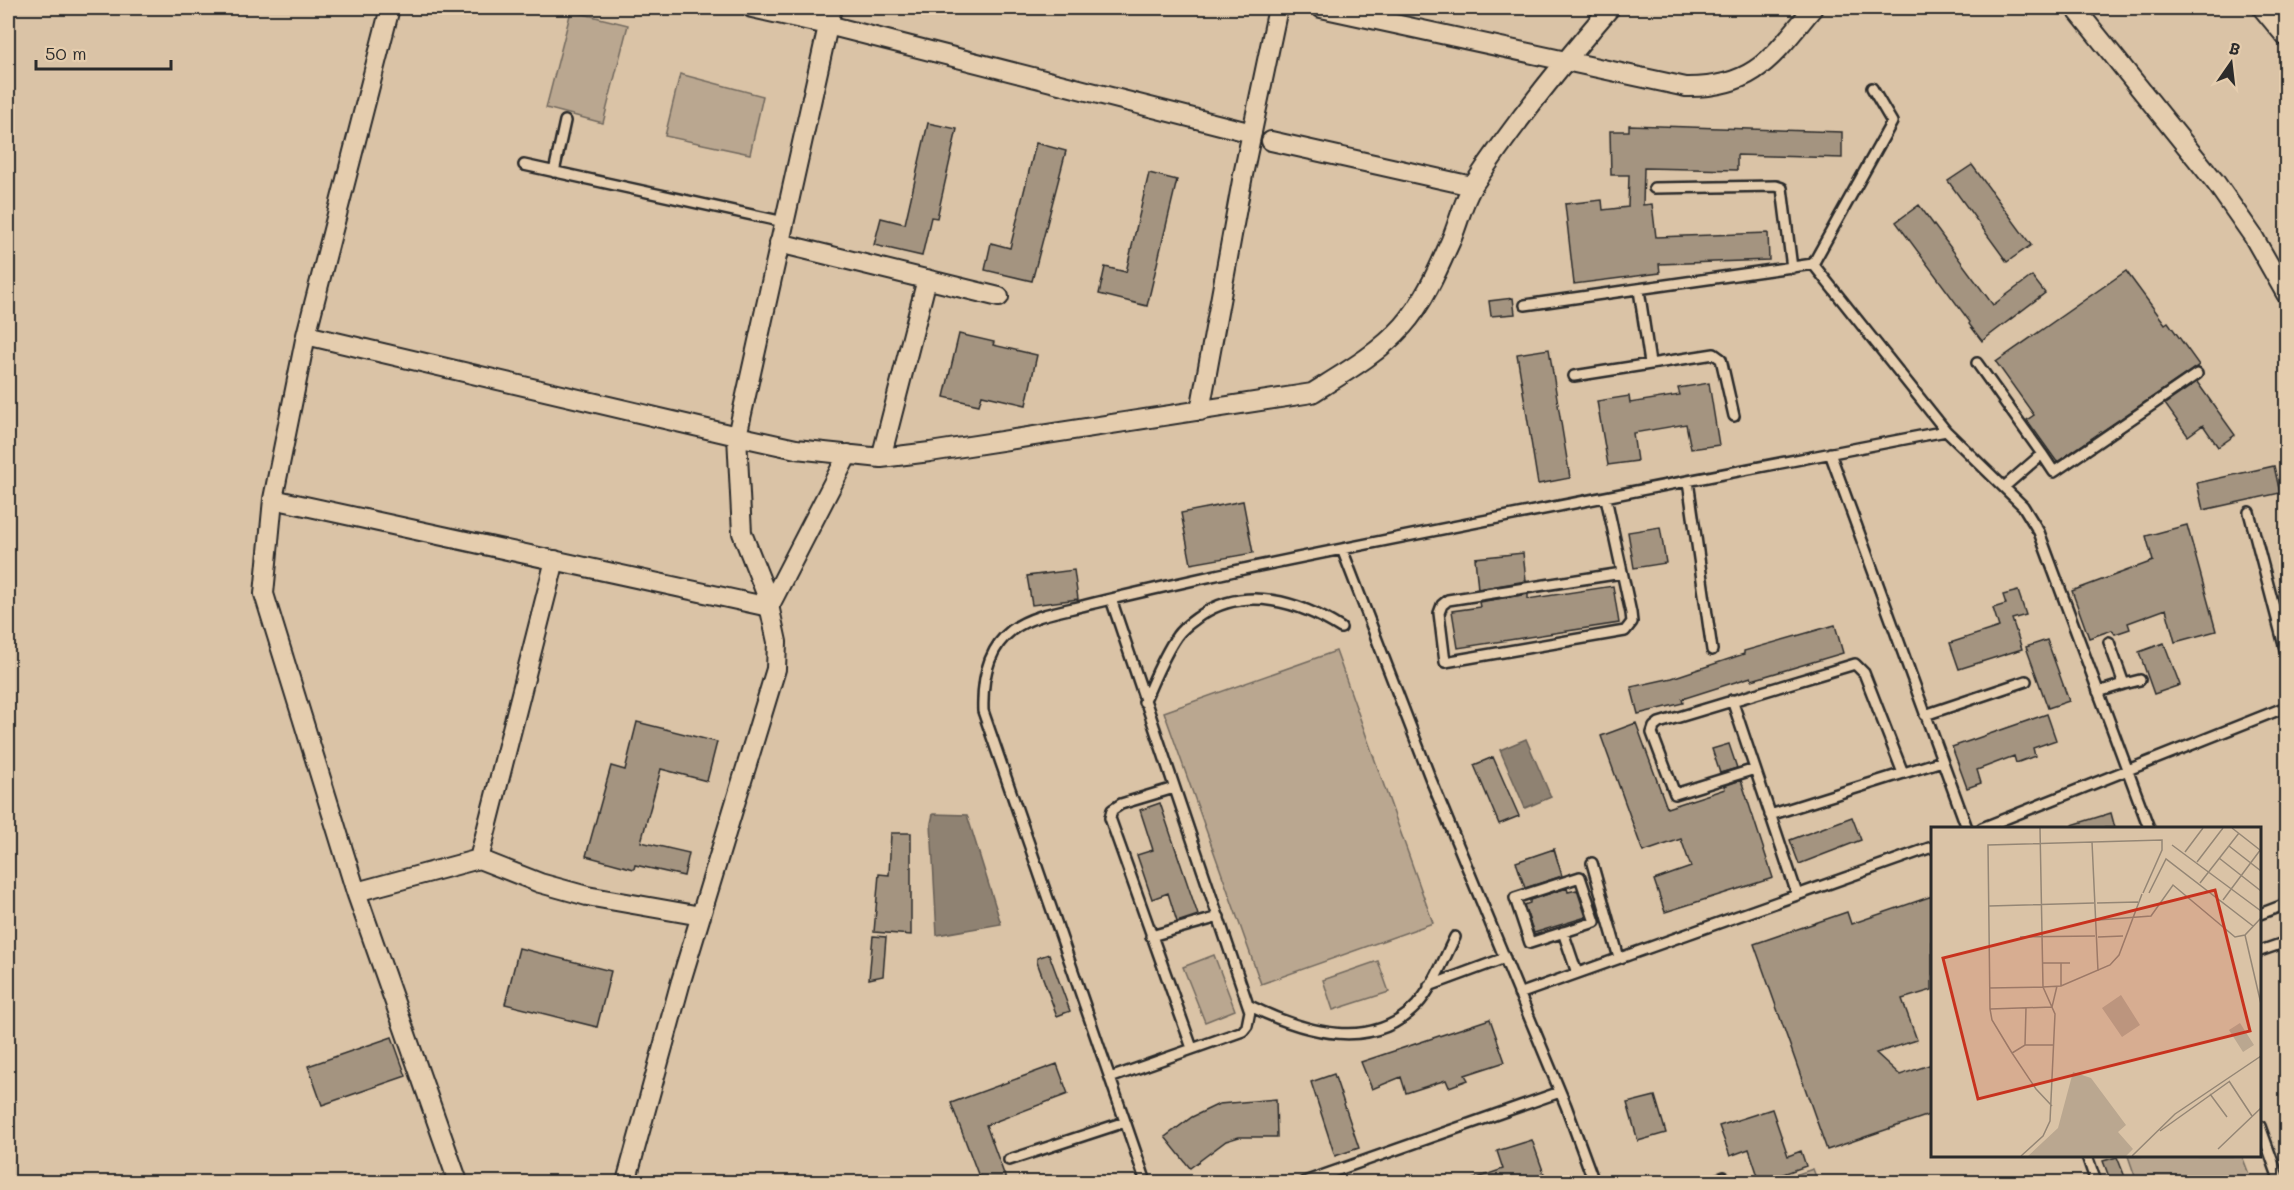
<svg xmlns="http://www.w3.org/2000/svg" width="2294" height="1190" viewBox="0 0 2294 1190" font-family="Mali,sans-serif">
<rect width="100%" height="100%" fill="#dac3a6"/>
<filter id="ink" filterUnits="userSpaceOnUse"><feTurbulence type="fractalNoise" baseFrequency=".0167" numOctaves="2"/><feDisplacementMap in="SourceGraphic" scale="12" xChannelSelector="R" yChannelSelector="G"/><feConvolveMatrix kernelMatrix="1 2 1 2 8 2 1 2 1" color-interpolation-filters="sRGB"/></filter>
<g filter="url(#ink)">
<path fill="#baa790" stroke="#72695e" stroke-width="1.5" d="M571,11L628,25L603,123L546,108Z
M680,74L763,96L750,154L665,136Z
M1336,651L1433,923L1261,984L1164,712Z
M1214,955L1235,1010L1205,1022L1183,967Z
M1378,961L1389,992L1333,1010L1323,980Z
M2128,1156H2242L2252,1182H2137Z
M1813,1169L1818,1182H1774Z"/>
<path fill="#8f8272" stroke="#675f56" stroke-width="1.5" d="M1526,739L1551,797L1525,808L1500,750Z
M933,814L967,815L1001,924L937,935L931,823Z"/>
<path fill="#a49480" stroke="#2b2b2b" stroke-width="1.5" d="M928,123L957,129L937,218L931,217L922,256L874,245L881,218L905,224Z
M1629,125L1842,132V158L1737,155V170L1644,168L1643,205L1652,204L1656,237L1768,233L1769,260L1659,264L1660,273L1574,284L1565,204L1602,200L1603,210L1628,207L1629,175H1611L1610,131H1629Z
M1036,143L1066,151L1032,281L985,270L991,243L1010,248Z
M1972,165L2031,245L2007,262L1948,181Z
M1149,173L1177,180L1147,306L1099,294L1105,267L1126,272Z
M1919,205L1993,305L2032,276L2045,293L1982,341L1969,324L1970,322L1896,222Z
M2126,271L2165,324L2168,322L2199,365L2057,462L2027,420L2034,415L1996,362Z
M1513,298L1515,314L1491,316L1489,301Z
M959,334L994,342L993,345L1037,355L1026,405L982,395L979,405L944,397Z
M1549,349L1570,478L1538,484L1517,354Z
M2197,382L2235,435L2218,447L2203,425L2188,436L2165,404Z
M1709,383L1719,445L1691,449L1686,424L1633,433L1637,461L1608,465L1597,401L1629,396L1630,403L1680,395L1678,388Z
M2274,466L2280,493L2203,510L2197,483Z
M1243,501L1253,553L1191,564L1181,513Z
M2187,525L2216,631L2175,642L2166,609L2128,623L2130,629L2115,634L2112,630L2089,638L2072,591L2153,561L2146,536Z
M1660,527L1666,563L1634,568L1628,532Z
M1523,553L1526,581L1478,589L1475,558Z
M1074,570L1078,599L1032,605L1027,576Z
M1613,586L1619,623L1458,648L1452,611L1480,607L1479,602L1528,594V599Z
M2018,591L2026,615L2012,619L2022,649L1959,669L1950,643L1999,627L1993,608L2006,604L2003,595Z
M1835,625L1843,653L1752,680L1751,677L1682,699L1683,703L1638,714L1631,687L1672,678L1744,654V651Z
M2047,640L2069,701L2048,708L2026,647Z
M2164,643L2180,685L2154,694L2139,652Z
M2047,714L2056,740L2033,748L2035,756L2016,763L2014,756L1977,770L1981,783L1967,788L1952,747Z
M637,722L717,742L707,781L661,769L641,842L689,853L684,876L635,865L634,869L586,856L611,766L625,770Z
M1636,723L1667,808L1725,789L1724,786L1741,780L1773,878L1665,912L1654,880L1691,867L1681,839L1643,852L1601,736Z
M1729,744L1737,768L1720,773L1712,749Z
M1493,757L1519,816L1499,824L1474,765Z
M1160,803L1198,915L1177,922L1168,893L1152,899L1137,855L1153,850L1140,810Z
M2111,813L2115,828H2072V825Z
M1852,817L1861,840L1799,864L1790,840Z
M891,833H911V935L874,932L879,874L889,875Z
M1554,849L1562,876L1525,888L1516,862Z
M1567,888L1568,892L1577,890L1586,917L1534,933L1524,905L1530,903V900Z
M1932,896V990L1902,999L1917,1040L1876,1053L1900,1075L1932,1064V1114L1827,1150L1754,944L1847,912L1851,924Z
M873,936L886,937L883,976L869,979Z
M519,948L611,971L597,1027L505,1004Z
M1049,954L1070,1011L1057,1016L1037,962V958Z
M1490,1019L1505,1062L1465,1075L1468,1080L1449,1087L1446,1080L1406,1093L1401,1077L1372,1089L1361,1062Z
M392,1037L406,1076L322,1105L308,1066Z
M1057,1064L1068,1094L986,1125L1007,1182H981L951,1103Z
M1334,1074L1359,1148L1335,1156L1311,1082Z
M1655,1096L1666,1133L1638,1141L1627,1103Z
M1276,1099L1277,1137H1239L1226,1141L1190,1168L1165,1137L1192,1117L1219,1104Z
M1772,1109L1788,1156L1801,1151L1806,1166L1760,1182L1749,1149L1730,1156L1719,1126Z
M1532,1140L1547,1182H1471V1180L1503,1169L1497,1151Z
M2117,1157L2127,1182H2111L2103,1161Z"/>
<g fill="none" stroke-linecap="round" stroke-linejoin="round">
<g stroke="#2b2b2b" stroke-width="14">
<path id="service" d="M1872,88L1892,122L1813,264L1946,431L2023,506L2039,532L2149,828
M524,165L784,222
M554,172L565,121
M1654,188L1776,186L1782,188L1792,268
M1639,290L1650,363
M1525,305L1813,264
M1977,363L2042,454
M1574,376L1714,354L1721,359L1734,416
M1830,453L1967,828
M1688,481L1712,650
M2004,487L2042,454L2054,472L2197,374
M1606,498L1631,613L1632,622L1625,631L1445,662L1439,613L1442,605L1448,600L1622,573
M2249,512L2286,653
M1342,549L1431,780L1566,1106L1594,1182
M2124,684L2140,680
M2098,692L2124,684L2109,642
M1732,700L1797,894
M1144,702C1154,680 1163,656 1177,636C1183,627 1193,621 1201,615C1246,585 1300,602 1341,628
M1925,715L2026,681
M1755,769L1675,794L1652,733L1654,727L1659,723L1855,664L1864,673L1903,773
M1174,788L1121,804L1112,810L1110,818L1192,1048
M1770,815L1942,761
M1982,828L2286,707
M1592,863L1619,958
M1580,877L1595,922L1530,943L1515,898Z
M2260,914L2286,904
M1563,932L1577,973
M1151,936L1219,917
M2260,951L2286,942
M1429,986L1505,958
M1519,994L1932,847
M1250,1006C1301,1031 1371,1054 1417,1005C1433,987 1444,959 1455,937
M1110,1078L1243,1031L1247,1026L1250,1011L1111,599
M2260,1126L2280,1182
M2087,1156L2096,1182
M1009,1160L1125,1122
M1146,1182L983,711C982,682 987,649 1012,630C1032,615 1062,611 1086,605C1135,593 1185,582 1234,571C1471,522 1709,477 1946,431
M1304,1182L1560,1092
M1710,1182L1724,1177"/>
</g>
<g stroke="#2b2b2b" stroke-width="22">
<path id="minor" d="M752,8L828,25L1252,133
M832,8L737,436L796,449L881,458L930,452L1312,393C1344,373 1378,354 1403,326C1422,305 1437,272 1448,247C1458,227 1462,202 1474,184C1515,122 1562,64 1610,8
M1321,8L1686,87C1755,88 1773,56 1813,8
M2075,8L2216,183L2253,236L2286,294
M2262,8L2286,37
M1271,141L1472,186
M779,243L999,297
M306,335L737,436L742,533L767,596L777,642L776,669L681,981L626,1182
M1200,411L1243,175L1278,8
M881,458L927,279
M273,499L769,607L848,454
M479,859L555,560
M356,892L264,594L273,499L306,335L390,8
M458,1182L356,892L479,859L540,883L587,896L701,916"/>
</g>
<use href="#service" stroke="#e5cdae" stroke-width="9"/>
<use href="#minor" stroke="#e5cdae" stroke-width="18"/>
</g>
</g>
<g transform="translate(1931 827)">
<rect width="330" height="330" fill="#dac3a6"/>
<path d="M190,168L209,198L191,210L171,181ZM309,196L323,218L312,225L298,203ZM142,245L160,251L195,298L187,305L202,322L195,329H97L127,301Z" fill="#baa790"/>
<path fill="none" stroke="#948675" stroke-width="1.5" d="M109,1L112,160L130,159L179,138L188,128L211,67M301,1L329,23M161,15L167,144M241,18L330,84M298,19L330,44M254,25L272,1M288,31L330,64M266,35L292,1M269,56L308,6M218,66L235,32L322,99M292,73L330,22M166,76L207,75M58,79L163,76M167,93L220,89L242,58L304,110L314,108L330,91M314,108L330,177M89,110L164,109M167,110L192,109M112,136H139M130,159V136M58,161L112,160L124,187L119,294L112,309L90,329M59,182L121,180L126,159M94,218L95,181M81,226L61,193L59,182L57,18L231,13V23L212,66M298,254L321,289M279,267L296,290M121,279L105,262L81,226L94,218H122M229,304L299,254M287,322L330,281M201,329L244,287L330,229"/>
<path fill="#c8321e" fill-opacity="0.15" stroke="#c8321e" stroke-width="3" d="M284,63L319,204L47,272L12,131Z"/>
<rect width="330" height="330" fill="none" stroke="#2b2b2b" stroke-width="3"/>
</g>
<rect width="2294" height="1190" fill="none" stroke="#e5cdae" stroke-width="30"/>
<rect x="15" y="15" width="2264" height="1160" fill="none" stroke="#2b2b2b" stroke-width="2" filter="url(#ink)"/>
<g transform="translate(2231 63) rotate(14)" stroke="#e5cdae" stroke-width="4.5" paint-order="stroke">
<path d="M0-4.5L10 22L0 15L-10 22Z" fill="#2b2b2b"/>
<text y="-9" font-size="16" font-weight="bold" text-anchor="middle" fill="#2b2b2b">B</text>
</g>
<path d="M36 60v9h135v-9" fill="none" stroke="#2b2b2b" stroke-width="3"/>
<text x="45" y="60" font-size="18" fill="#2b2b2b" stroke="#e5cdae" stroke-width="4.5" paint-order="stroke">50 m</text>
</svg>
